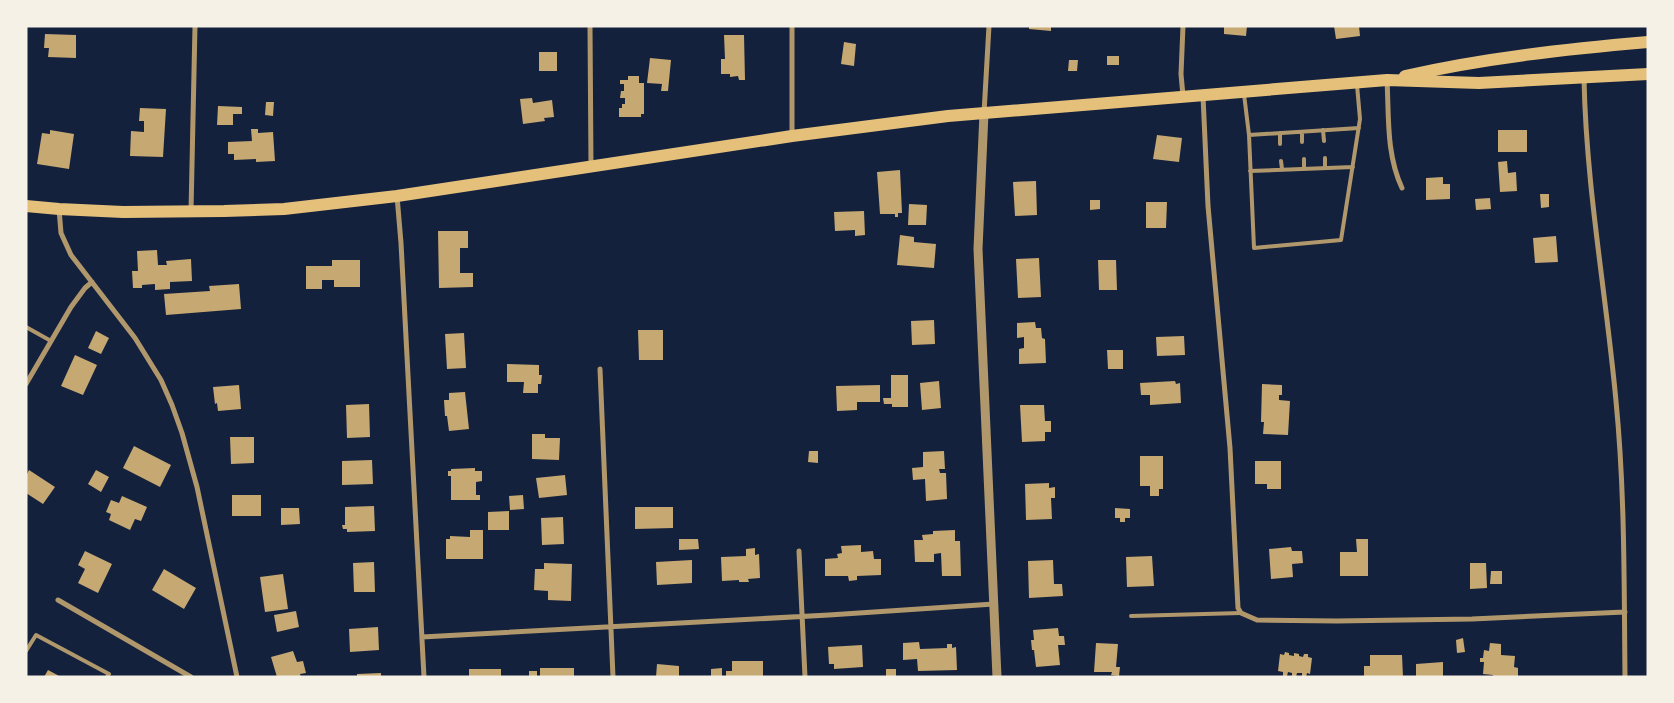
<svg xmlns="http://www.w3.org/2000/svg" width="1674" height="703" viewBox="0 0 1674 703" font-family="Roboto,sans-serif">
<rect width="100%" height="100%" fill="#14213d"/>
<path fill="#c6a872" d="M1029,26H1051V31L1029,29Z
M1224,26H1247L1246,36L1224,34Z
M1334,26H1359L1360,36L1336,39Z
M45,34L76,35V58L48,57L49,48H44Z
M724,35H744L745,80H739L738,76L730,77V74H721V59H725Z
M844,42L856,44L854,66L841,64Z
M539,52H557V71H539Z
M1107,56H1119V65H1107Z
M650,58L671,60L668,91H661L662,84L647,83Z
M1069,60H1078L1077,71H1068Z
M628,76H639V83H644V114H641V117H619V108H622V104H625V98H620L621,91H624V84H620V80H628Z
M532,98L533,103L552,100L554,117L544,118L545,121L523,124L520,99Z
M266,102H274L273,116L265,115Z
M218,106L242,107V114H233V125H217Z
M140,108L166,109L163,157L130,156L131,131L144,132V121H139Z
M251,129H258V133L273,132L275,161L256,162V159L234,160V154H228V142L252,141Z
M50,130L74,134L69,169L37,164L42,133L50,134Z
M1498,130H1527V152H1498Z
M1157,135L1182,138L1179,162L1153,159Z
M1507,161L1508,173L1516,172L1517,191L1500,192L1498,162Z
M900,170L902,213H898V217H895V214H880L877,172Z
M1443,177V184H1450V199L1426,200V178Z
M1036,181L1037,215L1015,216L1013,182Z
M1540,194H1549V207L1541,208Z
M1490,198L1491,209L1476,210L1475,199Z
M1090,200H1100V209L1090,210Z
M1146,202H1167L1166,228H1146Z
M909,204L927,205L926,225H908Z
M864,211L865,235L855,236V230L835,231L834,212Z
M438,231H468V248H460V273H473V287L439,288Z
M900,235L914,237V242L936,244L934,268L897,265Z
M1556,236L1558,262L1535,263L1533,238Z
M157,250L158,265H167L166,261L191,259L192,281L170,282V289L155,290V284L142,285V288H133L132,271H138L137,251Z
M1039,258L1041,297L1018,298L1016,259Z
M332,260H360V287H334V280H322V289H306V266H332Z
M1098,260H1116L1117,290H1099Z
M239,284L241,309L166,315L164,294L210,291L209,286Z
M934,320L935,344L912,345L911,321Z
M1035,322L1036,328H1041L1042,338L1045,339L1046,363L1019,364V349L1024,348V337L1017,338V323Z
M638,330H663V360H639Z
M96,331L109,338L101,354L88,348Z
M464,333L466,368L447,369L445,334Z
M1184,336L1185,355L1157,356L1156,337Z
M1107,350H1123V369H1108Z
M75,355L97,365L83,395L61,386Z
M507,364L539,365V375H542L541,384H538V393H523L524,382H507Z
M891,375H908V407H892V404H884L883,398H891Z
M939,381L941,408L922,410L920,383Z
M1175,381L1176,384L1180,383L1181,403L1150,405V395H1141L1140,383Z
M1262,384L1282,385V395H1279V400L1290,401L1288,435L1263,434L1264,422H1261Z
M239,385L241,409L218,411L217,403L215,404L213,387Z
M880,385V402H857V410L837,411L836,386Z
M465,392L469,429L449,431L447,416H445L444,400H449V393Z
M369,404L370,437L347,438L346,405Z
M1020,405H1044L1045,421H1051V432H1045V441L1022,442Z
M532,434H545V438H560L559,460L532,459Z
M230,437H254V463L231,464Z
M134,446L171,465L160,487L123,468Z
M809,451H818V463L808,462Z
M944,451L945,469H939L940,473H946L947,499L926,501L925,479L913,480L912,468L923,467V452Z
M1140,456H1163V489H1159V496H1150V486H1140Z
M372,460L373,484L342,485V461Z
M1255,461H1281V489H1267V484H1255Z
M475,468V471H482V481L476,482V495H480V500H451V476H448V471H451V469Z
M29,470L55,487L43,504L26,493V476Z
M96,470L109,477L101,492L88,484Z
M565,475L567,495L539,498L536,478Z
M1049,483V488L1055,487V498H1051L1052,519L1026,520L1025,484Z
M232,495H261V516H232Z
M523,495L524,509L510,510L509,496Z
M122,496L147,507L141,521L135,519L130,530L109,520L111,514L106,512L111,500L119,503Z
M374,506L375,531L347,532V529H343L342,525H345V507Z
M635,507H673V528L635,529Z
M281,508H299L300,524L281,525Z
M1115,508L1130,509V518H1125V522H1120V518H1115Z
M509,511V530H488V512Z
M563,517L564,544L542,545L541,518Z
M470,530H483V559H446V539H450V536L470,537Z
M955,530V541H960L961,576H942L941,553L934,554V562H915L914,540H923L922,535L933,534V531Z
M679,539H698L699,549L679,550Z
M1356,539H1368V576H1340V552H1357Z
M861,545V552L873,551L874,559H881V575L857,576V580L849,581L848,576H825V559L838,558L837,554L842,553L841,546Z
M1291,547L1292,551H1302L1303,563L1292,564L1293,577L1271,579L1269,549Z
M755,548V555L759,554L760,578L748,579L749,582H739V580L722,581L721,557L746,556V549Z
M85,551L112,564L98,593L78,583L85,569L78,565Z
M1152,556L1154,586L1127,587L1126,557Z
M692,560V583L657,585L656,562Z
M1053,560L1054,584H1062L1063,596L1029,598L1028,561Z
M374,562L375,592H354L353,563Z
M544,563L572,564L571,601L548,600V591L534,590L535,569H544Z
M1470,563H1486L1487,588L1470,589Z
M164,569L196,588L184,609L152,590Z
M1491,571H1502V584H1490Z
M283,574L288,609L265,612L260,577Z
M296,611L299,627L277,632L274,615Z
M378,627L379,650L350,652L349,629Z
M1058,628L1059,636H1064L1065,645H1058L1060,665L1036,667L1034,650H1032L1031,640H1034L1033,630Z
M1463,638L1465,652L1457,653L1456,640Z
M919,642L920,649L947,648V644H952V648L956,647L957,670L918,671L917,659L903,660V643Z
M1096,643L1118,644L1116,667H1120L1119,676L1111,675L1112,672H1094Z
M1490,643L1501,644V655L1515,656L1514,667L1518,668V676L1493,677V675L1483,674L1484,662H1480V658H1483L1484,650L1489,651Z
M862,645L863,667L834,669V664H829L828,647Z
M293,651L297,662L303,661L306,673L300,674L301,677H277L271,657Z
M1285,652L1289,653V655L1294,656V653L1299,654V656L1303,657L1304,654H1308V657L1312,658L1310,674L1307,673L1306,677H1302V673H1297L1296,677L1292,676V673L1288,672L1287,676H1283V672L1278,671L1280,654L1284,655Z
M1370,655H1402L1403,677L1364,676V666H1370Z
M732,661H763V677H726V671H732Z
M1443,662V677H1416V664Z
M657,664L679,666V677H656Z
M540,668H574V677H540Z
M722,668V677H711V669Z
M469,669H501V677H469Z
M886,669H896V677H886Z
M48,670L61,677H44Z
M529,671H537V677H529Z
M381,673V677H357V674Z"/>
<g fill="none" stroke-linecap="round" stroke-linejoin="round">
<path stroke="#b1986c" stroke-width="4" d="M1244,94L1249,135L1254,248L1341,240L1360,119L1357,85
M1323,130L1324,141
M1302,132V142
M1280,133V144
M1249,135L1359,128
M1325,158V168
M1304,159V169
M1281,161L1282,169
M1250,171L1353,167
M26,327L51,341
M1131,616L1241,613
M26,651L36,635L109,674L107,677"/>
<path stroke="#b1986c" stroke-width="5" d="M590,26L591,167
M792,26V136
M1584,78C1586,186 1606,293 1616,401C1625,493 1624,585 1625,677
M1387,80C1389,116 1386,154 1402,188
M1183,96L1181,74L1183,26
M1203,96L1208,206L1230,448L1238,608L1241,613L1257,620L1337,621L1472,619L1625,612
M984,113L989,26
M397,196L401,243L424,677
M59,209L61,233L71,255L135,338L161,380L172,405L182,433L197,487L237,677
M191,211L195,26
M600,369L613,677
M26,384L71,307L85,288L92,282
M799,551L805,677
M58,600L191,677
M422,637L829,615L994,604"/>
<path stroke="#b1986c" stroke-width="9" d="M984,113L978,249L997,677"/>
<path stroke="#e5c07b" stroke-width="12" d="M1405,76C1485,58 1566,49 1648,42
M26,206L59,209L123,212L224,211L284,209L397,196L792,136L948,116L1387,80L1479,83L1648,74"/>
</g>
<rect width="1674" height="703" fill="none" stroke="#f6f1e7" stroke-width="55"/>
</svg>
